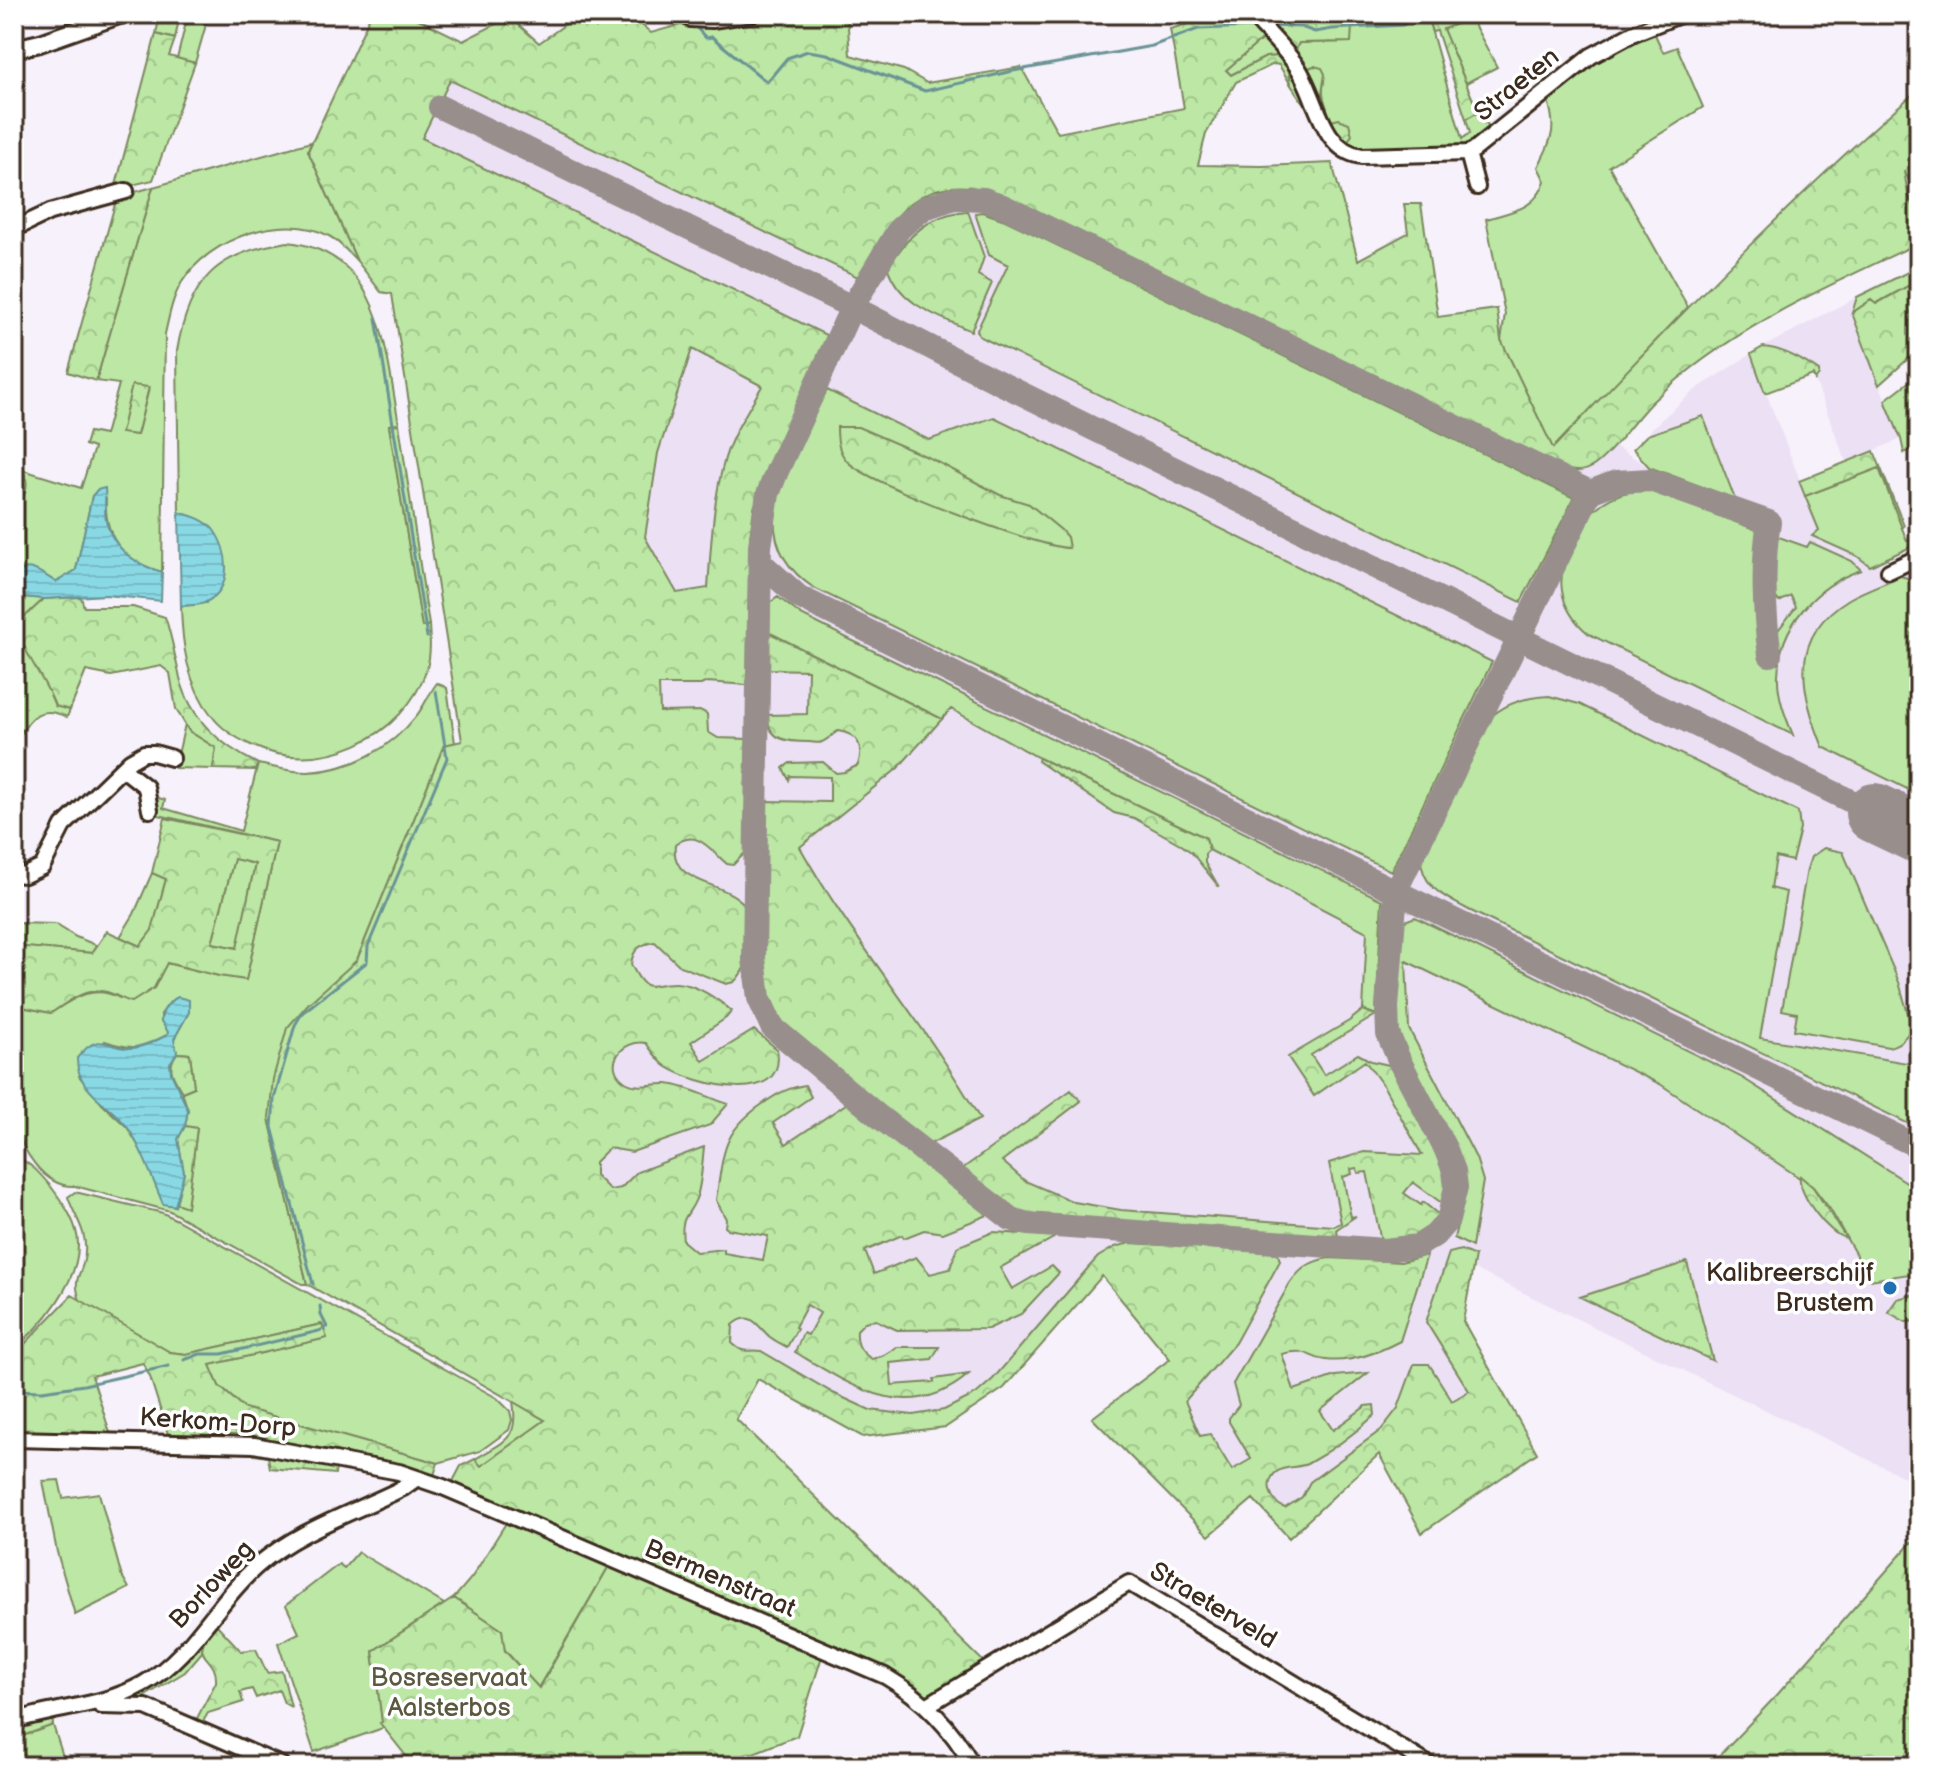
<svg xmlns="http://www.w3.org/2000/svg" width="1933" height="1780" viewBox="0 0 1933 1780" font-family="'Balsamiq Sans',sans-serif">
<defs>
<pattern id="forest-crowns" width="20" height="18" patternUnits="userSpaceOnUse" patternTransform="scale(2)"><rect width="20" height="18" fill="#bce7a4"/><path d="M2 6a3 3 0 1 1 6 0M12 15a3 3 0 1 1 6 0" fill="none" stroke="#a2c68d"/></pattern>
<pattern id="water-rules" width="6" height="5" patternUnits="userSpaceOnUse" patternTransform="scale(2)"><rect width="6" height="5" fill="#89d9e5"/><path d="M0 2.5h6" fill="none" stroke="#77bac4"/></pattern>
</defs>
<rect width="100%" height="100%" fill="#f6f1fa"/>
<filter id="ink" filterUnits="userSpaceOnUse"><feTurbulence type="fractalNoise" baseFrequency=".0125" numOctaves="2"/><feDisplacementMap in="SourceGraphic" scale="16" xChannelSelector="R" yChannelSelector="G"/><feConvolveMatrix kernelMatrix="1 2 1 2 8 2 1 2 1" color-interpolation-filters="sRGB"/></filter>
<g filter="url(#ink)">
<path fill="#ece0f4" d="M371,14H408L463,41L510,17L539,43L580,14H629L651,33L690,22L694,26L776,14H847L850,55L904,70L927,83L1021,67L1058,133L1184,108L1198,165L1262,166L1332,163L1358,260L1585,428L1649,467L1734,499L1703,417L1647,435L1653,427L1695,390L1751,354L1819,530L1900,576L1919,567V1484L1472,1268L1463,1321L1537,1453L1422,1533L1379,1454L1289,1538L1253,1499L1209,1536L1138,1466L1238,1309L1107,1270L1004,1388L946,1427L863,1437L680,1336L546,1421L494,1389L352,978L464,773L462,725L392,294L381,292L357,261L311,142Z
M1857,297L1852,307L1854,320L1901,439L1846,462L1815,380L1819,371L1776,349L1763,347Z"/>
<path fill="#bce7a4" stroke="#7c8861" stroke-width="2" fill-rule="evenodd" d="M160,14H180L175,39L156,34Z
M188,14H209L195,63L177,59Z
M642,14H684L686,16L653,24Z
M1427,15L1462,139L1470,133L1466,119L1476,113L1492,129L1469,146L1374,153L1346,147C1337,131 1325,113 1323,94C1322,84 1327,78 1322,69L1314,66L1303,70L1293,56L1299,43L1351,42V26L1400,25Z
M1469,15L1497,67L1466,83L1442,28L1459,23Z
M1653,30L1663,52L1677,47L1703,107L1609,166L1688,307L1553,449L1501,340L1505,314L1486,219C1513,211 1535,210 1545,181L1538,167C1553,137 1557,129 1547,97L1599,56Z
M1266,36L1290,62L1342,154L1339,155L1291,85L1288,66L1280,56L1266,57L1231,75L1226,70Z
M311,142L308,151L357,261C348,252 340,242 329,236C282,211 209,239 182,282C172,298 169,317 165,334L162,572C124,562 104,538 106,499L92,496L76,570L56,583L43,574L23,597L44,599L17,624C28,652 45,677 55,706L70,710L67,717C35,703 30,720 14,745V496L24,495L25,476L23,470L81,488L94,448L85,445L89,432L105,435L119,384L96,381L153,187ZM132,386L149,388L137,435L122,433Z
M982,212L1005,220L1574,498L1521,602L979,336L977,330L1008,265L989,255L975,213Z
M288,242C383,253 385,350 399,424L389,426L422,626L429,625C430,639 431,654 427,668C405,739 317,777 251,745C236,738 222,730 212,716C187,684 182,645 181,606L206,603L179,512L177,351C189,280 216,252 288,242Z
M1919,269V280L1875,304L1871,300L1852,313L1857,297L1910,271Z
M1919,374V446L1904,453L1901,439L1885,400Z
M827,390L929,440L994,417L1492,662L1391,871L814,588C734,535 795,453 827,390Z
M1703,416L1735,499L1649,467L1633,449L1647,435Z
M1879,468L1907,541L1919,537V543L1870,566L1857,556L1812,536L1819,530L1805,496Z
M1646,489L1757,530L1759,640L1764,664L1777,657L1772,638L1796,607L1791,596L1779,602L1775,596V539L1779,537L1807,547L1810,542L1852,561L1861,570C1816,585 1779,626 1778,675C1777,695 1785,716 1793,735L1589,634C1556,607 1555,575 1573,539C1589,508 1610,492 1646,489Z
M1900,576L1915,580L1919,584V704L1913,706L1919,721V795L1823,747C1800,692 1788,636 1849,599C1865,590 1883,584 1900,576Z
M778,597L801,615L845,637L1382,900L1376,1015L1363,1010L1367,932L1209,850L1206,838L1039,758L951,709L942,719L768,632V604Z
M437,683L447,688L455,743L444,745L357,960L344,973L269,1118L307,1284H302L170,1211L75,1186C44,1188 22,1150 15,1124C12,1115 14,1102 14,1093C14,1064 12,1035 17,1006L51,1013C74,998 93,984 120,998L154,988L166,963L219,976L246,979L277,842L154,814L156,797L165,800L163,808L241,831L258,764C274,767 291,772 308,772C351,770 391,749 417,715C425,705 429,693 437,683ZM172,1000L189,1012L174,1039L177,1053L190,1054L194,1087L182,1092L188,1110L185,1126L197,1128L187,1206L176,1203L175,1206L127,1127L102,1104L79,1076L105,1041C133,1051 141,1048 167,1035L169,1032L161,1021V1014Z
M1549,696L1579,704L1798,812L1800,829L1792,861L1776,857L1771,888L1786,892L1760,1038L1919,1065V1129L1471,911C1444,897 1418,886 1421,851L1481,727C1498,706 1522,697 1549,696Z
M185,724L189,731L216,748L213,769L175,768Z
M1824,848L1843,852L1899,982L1912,1028C1905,1038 1900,1045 1888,1047L1794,1030L1797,1013L1782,1010L1807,869L1811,857Z
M234,858L255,864L238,948L212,943Z
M152,873L166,879L152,931L140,946L120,937L134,914Z
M1415,917L1741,1077L1919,1190V1278L1912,1281L1909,1274L1870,1280L1830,1209L1813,1187L1660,1084L1406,961L1409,1029L1476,1158L1483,1181L1472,1247L1454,1238L1466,1190L1462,1164L1401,1044L1397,1025L1400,923Z
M14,923L55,924L76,937L96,945L92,953L14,946Z
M14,1157C30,1161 42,1176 52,1188C64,1204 78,1224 78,1244C79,1281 42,1328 14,1348Z
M75,1192L163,1213L177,1220L497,1398L510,1411L512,1420L509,1430L480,1451L438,1463L244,1408L219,1386L209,1365L326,1338L322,1324L186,1354L169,1352L80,1301C71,1273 84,1276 85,1252C87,1230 74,1216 68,1197Z
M513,1401L546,1421L480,1467L475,1459C506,1440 519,1440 513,1401Z
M59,1480L63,1498L99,1493L121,1574L129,1588L75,1615L57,1552L43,1481Z
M506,1523L609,1566L538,1688L504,1649L502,1630L454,1598L472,1577Z
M358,1552L444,1604L373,1651L383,1728L314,1752L278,1643L299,1633L286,1605L339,1564L344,1568Z
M213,1621L216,1624L203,1640L202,1652L185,1672L137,1701H108L131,1694Z
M53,1725L66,1766H14V1739Z"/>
<path fill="url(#forest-crowns)" stroke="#7c8861" stroke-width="2" fill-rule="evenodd" d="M371,14H408L463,41L510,17L539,43L580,14H629L651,33L690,22L694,26L776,14H847L850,55L904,70L927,83L1021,67L1058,133L1184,108L1170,29L1215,16L1216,14H1245L1266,36L1226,70L1231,75L1266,57L1280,56L1288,66L1291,85L1279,65L1274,64L1236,82L1206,134L1198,165L1262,166L1332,163L1358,260L1408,233L1404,204H1421L1438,317L1497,309L1501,340L1553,448C1671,325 1788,200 1919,89V198L1904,171L1908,194L1919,216V243C1825,287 1729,329 1653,401C1635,418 1609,458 1590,468C1581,473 1570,471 1561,468L1000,193C919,169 892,214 860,278L450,80L422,138L828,336L772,458L754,508L750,537L747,685L707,682L701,685H659L660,712L702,711L707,714L708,732L718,738L748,739L747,851L733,865L727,864C711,851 697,827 675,845C670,885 722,880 743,903C752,927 754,963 734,982L726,984L680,966L655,942C640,944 633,949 631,964C647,998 650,982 676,983C697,984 717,999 732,1011L726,1018L691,1042L703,1061L754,1030L777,1049C788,1109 694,1084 667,1067C659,1062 652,1051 646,1043C623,1039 602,1064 624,1081C636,1090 653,1083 667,1084C688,1086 709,1098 728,1104L710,1125L632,1152L609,1148L595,1162V1175L610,1190L621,1188L637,1172L704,1147C702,1163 702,1184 696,1199C688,1218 680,1215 683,1241L696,1252L724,1249V1253L763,1260L768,1236L728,1229L725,1227L726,1219L716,1200C724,1152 721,1132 764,1103C778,1093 788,1088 805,1085L811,1097L773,1123L786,1144L849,1102L988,1215L943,1233L924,1230L904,1238L902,1235L865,1251L874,1274L916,1257L930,1274L950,1269L957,1247L993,1232L1057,1236L1000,1268L1012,1289L1052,1266L1059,1273L1021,1314L988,1329L897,1330L876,1320L865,1322L857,1330C856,1344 860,1352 872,1359L882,1356L897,1347H939L932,1359L890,1363L892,1385L934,1382V1379L969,1374C908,1427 850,1385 795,1352L803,1333L808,1335L820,1313L807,1305L795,1327L797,1329L787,1347C781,1344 775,1341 770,1337C757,1326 751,1309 733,1325L732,1343C745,1355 746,1349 761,1351L833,1393L870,1410L913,1415L944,1410L976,1394L993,1379L1088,1268L1098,1257L1115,1247L1130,1243L1273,1252L1278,1254L1280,1261L1235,1343L1185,1401L1200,1436L1210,1434L1232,1470L1251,1459L1229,1422V1418L1239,1405L1233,1384L1290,1283C1301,1268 1310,1261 1329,1258L1401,1262L1427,1255L1400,1341C1379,1352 1350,1363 1326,1360C1306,1358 1310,1347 1282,1354L1294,1390L1335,1376L1368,1373L1320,1411L1333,1430L1366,1406L1374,1405L1375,1415C1354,1434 1331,1451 1307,1464C1295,1469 1279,1465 1272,1477C1265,1488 1274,1504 1285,1508L1302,1497L1310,1482L1381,1430L1398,1408L1414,1364H1429L1452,1401L1469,1391L1426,1322L1449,1253L1461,1250L1475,1256L1463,1321L1537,1453L1422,1533L1379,1454L1289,1538L1253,1499L1209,1536L1092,1418L1170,1359L1102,1276L1004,1388L946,1427L863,1437L758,1379L736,1419L987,1665L929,1698L880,1666L451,1485L461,1466L475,1459L481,1466L545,1420L307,1284L269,1118L273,1079L287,1028L308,1004L357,960L444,745L462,741L392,294L381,292L357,261L308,151ZM692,349L762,386C749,409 733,432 725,458C713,499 711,545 708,588L677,593L645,537L658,453Z
M1256,14H1288L1291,21L1319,22V14H1469L1459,23L1443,29L1476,107L1486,121L1484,123L1476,113L1466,119L1437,31L1432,32L1427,15L1400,25L1352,26L1351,42L1299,43L1293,56Z
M156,34L175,39L169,56L195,63L153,180L115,189Z
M1314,66L1322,68L1325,74L1322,93L1331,121L1339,119L1349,123L1352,135L1349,139L1339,141L1303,70Z
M153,187L96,381L68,372L117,197Z
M968,211L984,257L978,275L992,283L971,331C939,316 901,306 888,269C905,237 929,214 968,211Z
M1919,280V349L1879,385L1852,313L1871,300L1876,304Z
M1763,347C1782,348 1803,360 1819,371V375L1815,380L1813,375L1765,393L1751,354Z
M132,385L149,387L137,435L121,433Z
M399,424L429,625L422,627L389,425Z
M837,427H858L932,459L1000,495L1029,504L1061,530L1067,537L1069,548C1039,548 866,483 847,461C838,451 837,440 837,427Z
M1874,451L1904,526L1902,528L1879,468L1805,496L1799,481Z
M14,466L21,467C26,477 29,484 24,495L14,496Z
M81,597L84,607H133L165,617C172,636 175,658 180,678C191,720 220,745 258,764L255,770L213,769L216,748L189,731L176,709L170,673L161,666L111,676L86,671L70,710L55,706C45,678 22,653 17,624L44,599Z
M768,632L942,719L897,769L800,847C853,942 926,1024 980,1119L930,1144L792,1035L772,1010L764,979L765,801L830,802V777L790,776L789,780L783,768L790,763L823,762L836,773L845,772L858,765C864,746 858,734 838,731C833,734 827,740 822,742C818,744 814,742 809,742C789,742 767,741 768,715L807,714L808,670L767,669Z
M1039,758L1206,838L1209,850L1205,854V863L1219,887L1191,852L1180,844L1134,818L1114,813L1038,761Z
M165,818L277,842L246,980L219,976L167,963L154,988L132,1002C123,1000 115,994 107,992C85,987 68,1002 51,1013L17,1006L14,1025V946L92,953L107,931L140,946L152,930L166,879L152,873ZM234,859L255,864L237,948L212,943Z
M1363,1010L1376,1015L1311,1055L1324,1075L1358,1054L1371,1061L1389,1065L1440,1156L1447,1176L1443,1204L1413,1182L1404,1193L1421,1205L1423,1202L1438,1214C1431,1239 1403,1242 1381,1241L1367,1172L1358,1173L1357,1168L1351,1169L1352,1174L1343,1177L1351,1217L1356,1216L1337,1229L1338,1237L1132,1225L1032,1216L1009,1207L962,1169L1071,1090L1081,1101L1002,1161L1025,1181L1074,1202L1121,1210L1334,1226L1341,1223L1329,1163L1364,1152L1422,1155L1384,1087L1365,1061L1314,1096L1288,1057L1349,1021Z
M177,1053L190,1054L194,1087L182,1092C173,1077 166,1068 177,1053Z
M185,1126L197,1128L187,1207L176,1203L184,1173L178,1139Z
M1800,1176L1813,1187L1846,1238C1829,1236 1797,1193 1800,1176Z
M1687,1262L1713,1361L1580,1297Z
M1919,1293V1321L1906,1322L1888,1312L1897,1299Z
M72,1295L170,1352L186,1354L322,1324L327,1338L210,1365L219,1386L244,1408L438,1463L433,1478L384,1461L314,1447L169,1437L150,1377L143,1363L92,1376L111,1436L14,1435V1355Z
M254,1451L337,1463L335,1474L270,1468L268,1457L254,1455Z
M1919,1534V1766H1709L1777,1695Z
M609,1566L823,1653L797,1736L720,1766H414L380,1723L382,1722L373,1651L454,1598L502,1630L505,1651L539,1688Z
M216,1624L241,1651L256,1649L267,1673L282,1671L291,1707L284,1703L279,1690L256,1698L252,1689L240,1692L243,1702L208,1713L201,1725L195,1722L216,1682C218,1652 184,1662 216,1624Z
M52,1715L53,1725L14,1739V1724Z"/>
<path fill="url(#water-rules)" stroke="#6a9395" stroke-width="2" d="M105,488C106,499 104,511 106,521C113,549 136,565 162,572L161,601L106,595L44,599L23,597L15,584C22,556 39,572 56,582L76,570L92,496L97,490Z
M179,512C192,516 204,519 213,529C229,550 234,588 206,602C200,606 188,605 181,606Z
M178,997L189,1000V1012L174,1039L177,1053L170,1063L171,1073L188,1110L185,1126L178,1139L184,1173L175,1206L163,1204C152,1179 143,1150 128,1128C111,1104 76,1092 77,1058C101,1029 105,1049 130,1048C142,1048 156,1041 167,1035L168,1032L161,1021C162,1011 168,1002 178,997Z"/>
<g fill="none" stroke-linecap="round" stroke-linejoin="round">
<path stroke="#6a9395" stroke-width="3" d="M1268,26L1301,27L1315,32L1332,29L1403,25L1426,14
M696,27L706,38L712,37L767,82L787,58L808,51L827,54L925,91L1013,71L1152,46L1198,29L1255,27
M376,318L427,637
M313,1284L272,1127L274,1099L295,1025L302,1013L367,962L368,946L447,758L436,691
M184,1360L200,1354H222L319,1331L327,1327L321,1315L320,1306
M14,1390L42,1391L84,1385L169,1366"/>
<path stroke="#988e8c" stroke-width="24" d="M440,107L852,307L994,380L1875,813
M1590,492L1005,207L984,199L954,198L924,208L899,229L852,307L777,471L768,494L760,546L754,959L759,998L772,1027L877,1115L1011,1219L1028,1224L1083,1228L1385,1250L1418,1246L1435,1235L1448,1220L1456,1187L1454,1171L1446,1150L1400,1062L1388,1034L1387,1007L1396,890L1590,492L1616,482L1650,480L1769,522C1762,562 1764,615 1770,655
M761,563L799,597L1413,900L1919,1147"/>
<path stroke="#988e8c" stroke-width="60" d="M1875,813L1919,834"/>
<g stroke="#3b2a1e" stroke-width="20">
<path id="minor" d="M1251,14C1266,31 1283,47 1296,65C1317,93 1320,151 1362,156L1468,153L1474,150L1591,56L1634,33L1682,14
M690,19L712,20L752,14
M1468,153L1477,187
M14,229L50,212L126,191
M1889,571L1919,557
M123,769L146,787L150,810
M14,874L25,875L42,867L63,826L130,761L144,753H154L172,758
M14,1439L254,1445L399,1472L443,1487L885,1676C924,1699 951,1727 973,1766
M928,1705L1129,1583L1431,1766
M101,1706L146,1707L283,1766
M14,1721C57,1707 102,1707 143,1684C192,1656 216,1602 257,1566C298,1530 355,1512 403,1488L417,1478"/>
</g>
<g stroke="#3b2a1e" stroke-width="22">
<path id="major" d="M14,49L40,43L122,14"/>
</g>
<use href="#minor" stroke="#fff" stroke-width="14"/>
<use href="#major" stroke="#fff" stroke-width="16"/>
</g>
</g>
<circle fill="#1f6fb2" stroke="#fff" stroke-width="3" cx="1890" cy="1288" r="8"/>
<g text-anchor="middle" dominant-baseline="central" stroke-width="7" stroke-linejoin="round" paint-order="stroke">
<g font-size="26" fill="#3b2a1e" stroke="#fff">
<text transform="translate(1517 85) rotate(-39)">Straeten</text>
<text transform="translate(218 1423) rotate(4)">Kerkom-Dorp</text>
<text transform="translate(720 1579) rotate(23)">Bermenstraat</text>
<text transform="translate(212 1585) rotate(-47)">Borloweg</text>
<text transform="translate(1213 1606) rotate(31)">Straeterveld</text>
</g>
<g font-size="26" fill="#3b2a1e" stroke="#fff" text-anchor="end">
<text x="1874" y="1273">Kalibreerschijf<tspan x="1874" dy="30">Brustem</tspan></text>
</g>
<g font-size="26" fill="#5b5940" stroke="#fff">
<text x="449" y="1678">Bosreservaat<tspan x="449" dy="30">Aalsterbos</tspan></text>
</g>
</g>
<rect width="1933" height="1780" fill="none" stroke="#fff" stroke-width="48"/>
<rect x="24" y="24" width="1885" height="1732" fill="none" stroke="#3b2a1e" stroke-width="3" filter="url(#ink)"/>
</svg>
